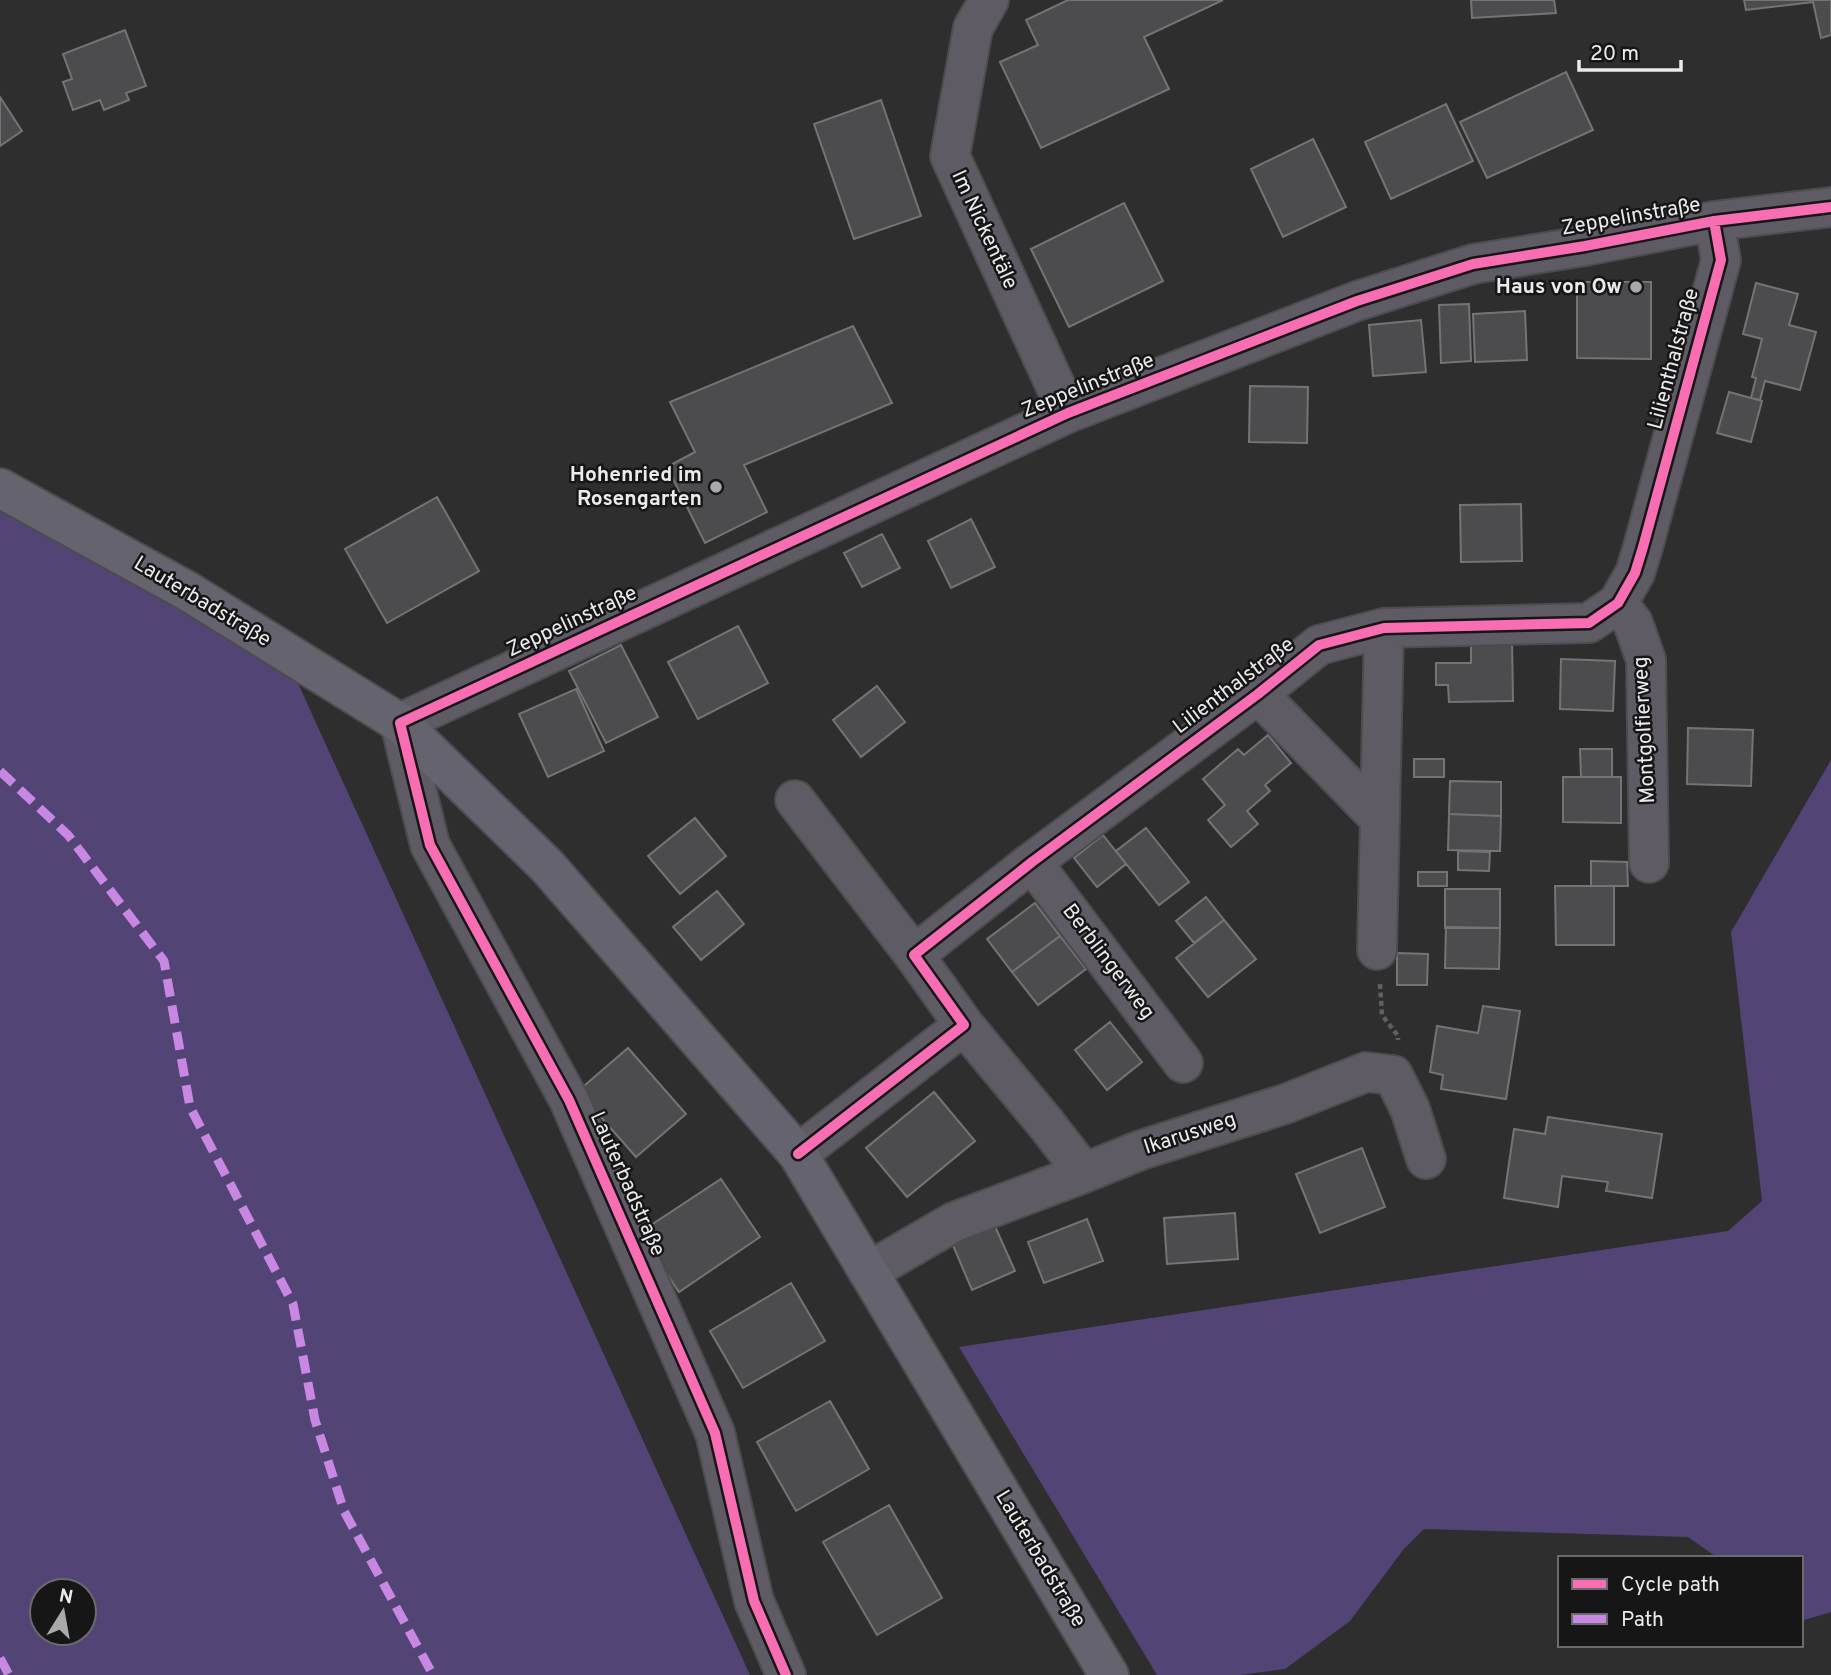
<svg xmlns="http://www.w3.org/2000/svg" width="1831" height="1675" viewBox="0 0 1831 1675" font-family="Overpass,sans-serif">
<rect width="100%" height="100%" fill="#2e2e2f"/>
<path fill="#524474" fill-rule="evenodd" d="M0,511L291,668L750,1675H0ZM42,1591H84V1633H42Z
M1831,760V1612L1801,1621V1558H1718L1688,1537L1424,1529L1403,1550L1350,1621L1285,1669L1240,1675H1157L959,1347L1728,1231L1762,1201L1731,932Z"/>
<path fill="#4c4b4d" stroke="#747475" stroke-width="2" d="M1068,0H1223L1144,37L1169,89L1041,148L1000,62L1038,45L1026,20Z
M1471,0H1554L1556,13L1472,18Z
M1744,0H1831V35L1821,38L1813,2L1746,10Z
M125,30L146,86L126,93L129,100L104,110L100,100L73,110L63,82L72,79L63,54Z
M1566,72L1593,130L1487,178L1460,122Z
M0,97L22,131L0,146Z
M881,100L921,216L854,239L814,124Z
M1446,104L1473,161L1391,199L1365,142Z
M1313,139L1346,207L1283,237L1251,169Z
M1124,203L1163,281L1069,327L1031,249Z
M1577,282H1651V359L1577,358Z
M1756,283L1798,294L1789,325L1816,332L1800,390L1765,381L1760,400L1751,398L1756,378L1752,377L1762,339L1743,334Z
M1469,304L1471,361L1441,363L1439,305Z
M1525,311L1527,360L1475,362L1473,314Z
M1421,320L1426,372L1373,376L1369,325Z
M853,326L892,403L744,465L767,512L705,543L667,467L695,452L670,402Z
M1250,386L1308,387L1307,443L1249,442Z
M1729,392L1762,401L1751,442L1717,433Z
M437,497L479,571L387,623L345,549Z
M1521,504L1522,561L1461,562L1460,505Z
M971,519L995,567L951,588L928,541Z
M882,534L900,568L862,587L844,553Z
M738,626L768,683L698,719L668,662Z
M1471,640H1512L1513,701L1449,702L1448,685H1436V663H1471Z
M621,645L658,717L606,743L569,671Z
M1561,659L1615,661L1613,711L1560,709Z
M877,686L905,722L861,757L833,720Z
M576,689L604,751L548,777L519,714Z
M1688,728L1753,730L1751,786L1687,784Z
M1268,735L1291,763L1265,785L1270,791L1247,811L1258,824L1231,847L1208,820L1225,805L1203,779L1238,749L1244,755Z
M1580,749H1612V777H1581Z
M1414,759H1444V777H1414Z
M1563,777H1621V823L1563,822Z
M1450,781L1501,782V816L1449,814Z
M1449,814L1501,816L1500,851L1448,850Z
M695,818L726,856L680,894L648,856Z
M1146,828L1189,882L1159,905L1116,851Z
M1103,835L1126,864L1097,887L1074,858Z
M1458,851L1490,852L1489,871L1458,870Z
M1591,861L1627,862L1628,886H1591Z
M1418,872H1447V886H1418Z
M1555,886H1614V945H1556Z
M1445,889H1500V928H1445Z
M717,891L744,924L701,960L673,927Z
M1206,897L1224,920L1194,943L1176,921Z
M1035,903L1060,936L1012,972L987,939Z
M1224,920L1256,959L1208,997L1176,958Z
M1446,927L1500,928L1499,969L1445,968Z
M1060,936L1086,969L1038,1005L1012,972Z
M1397,953L1428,954L1427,985H1397Z
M1483,1006L1520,1011L1506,1099L1441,1089L1443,1075L1430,1072L1437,1026L1478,1033Z
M1110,1022L1142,1062L1107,1090L1075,1050Z
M628,1048L686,1114L636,1157L578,1091Z
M934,1092L975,1141L907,1197L866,1148Z
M1548,1117L1662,1134L1652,1198L1606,1191L1608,1182L1562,1176L1558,1207L1504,1198L1514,1129L1545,1134Z
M1362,1148L1385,1207L1320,1233L1296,1174Z
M721,1179L760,1237L679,1292L639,1233Z
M1235,1213L1238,1259L1167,1264L1164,1218Z
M1087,1219L1103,1261L1044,1283L1028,1242Z
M994,1224L1015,1271L972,1290L952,1243Z
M791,1283L825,1341L743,1388L710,1331Z
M830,1401L869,1469L796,1511L757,1442Z
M889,1505L942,1598L877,1635L823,1542Z"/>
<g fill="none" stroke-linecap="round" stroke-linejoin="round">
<g stroke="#4c4c4d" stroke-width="42">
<path id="minor" d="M989,0L973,28L950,156L1068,413
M1618,603L1633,623L1646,660L1649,863
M1258,694L1380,819
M795,800L914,955
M1032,862L1183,1063
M1377,950L1384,628
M964,1025L1047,1125L1084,1173L1141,1150L1285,1104L1366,1072L1393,1075L1410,1109L1426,1159
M798,1154L964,1025L914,955L1032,862L1258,694L1319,645L1384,628L1589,623L1618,603L1635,573L1643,547L1721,260L1714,221
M868,1272L954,1222L1084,1173
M786,1675L754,1601L715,1433L569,1100L430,845L400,723L1068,413L1357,301L1473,264L1585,246L1714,221L1831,207"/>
</g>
<g stroke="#4c4c4d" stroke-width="42">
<path id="major" d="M0,488L189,592L400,723L547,866L798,1154L1109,1675"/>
</g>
<path stroke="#605e64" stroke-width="4.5" stroke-dasharray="5 3.5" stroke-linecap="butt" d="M1380,984L1382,1015L1398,1036V1040"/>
<use href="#minor" stroke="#5e5b64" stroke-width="38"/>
<use href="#major" stroke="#65636e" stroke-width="38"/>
<path stroke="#c787e3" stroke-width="9" stroke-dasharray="18 9" stroke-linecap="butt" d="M0,771L68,835L164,961L190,1107L293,1304L315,1420L344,1511L433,1675
M0,1658L9,1675"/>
<g stroke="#161617" stroke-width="15">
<path id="cycleway" d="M798,1154L964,1025L914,955L1032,862L1258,694L1319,645L1384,628L1589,623L1618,603L1635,573L1643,547L1721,260L1714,221
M786,1675L754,1601L715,1433L569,1100L430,845L400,723L1068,413L1357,301L1473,264L1585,246L1714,221L1831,207"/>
</g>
<use href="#cycleway" stroke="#f96db3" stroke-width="10"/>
</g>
<g fill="#a9a8aa" stroke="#161617" stroke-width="2.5">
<circle cx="1636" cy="287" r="7"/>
<circle cx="716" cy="487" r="7"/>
</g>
<g text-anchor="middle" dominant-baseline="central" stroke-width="5" stroke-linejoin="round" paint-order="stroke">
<g font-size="21" fill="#ebeaec" stroke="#161617">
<text transform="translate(1631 217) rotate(-10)">Zeppelinstraße</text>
<text transform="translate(984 230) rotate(65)">Im Nickentäle</text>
<text transform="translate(1674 359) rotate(-75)">Lilienthalstraße</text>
<text transform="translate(1088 386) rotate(-22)">Zeppelinstraße</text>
<text transform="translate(202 602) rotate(31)">Lauterbadstraße</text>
<text transform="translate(572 622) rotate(-25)">Zeppelinstraße</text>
<text transform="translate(1234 686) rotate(-37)">Lilienthalstraße</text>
<text transform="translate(1645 730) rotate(-93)">Montgolfierweg</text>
<text transform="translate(1108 962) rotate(53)">Berblingerweg</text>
<text transform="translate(1190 1134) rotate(-18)">Ikarusweg</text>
<text transform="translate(627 1184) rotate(66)">Lauterbadstraße</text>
<text transform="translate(1040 1559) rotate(59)">Lauterbadstraße</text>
</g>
<g font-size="21" font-weight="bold" fill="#ebeaec" stroke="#161617" text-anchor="end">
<text x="1622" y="287">Haus von Ow</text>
<text x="702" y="475">Hohenried im<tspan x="702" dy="24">Rosengarten</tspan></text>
</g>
</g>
<rect x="1558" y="1556" width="245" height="91" fill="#161617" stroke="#6b6b6c" stroke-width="2"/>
<rect x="1572" y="1579" width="35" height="10" fill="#f96db3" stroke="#6b6b6c" stroke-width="2"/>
<text x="1621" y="1591" font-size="21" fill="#ebeaec">Cycle path</text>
<rect x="1572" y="1614" width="35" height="10" fill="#c787e3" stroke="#6b6b6c" stroke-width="2"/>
<text x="1621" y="1626" font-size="21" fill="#ebeaec">Path</text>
<g transform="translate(63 1612) rotate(11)"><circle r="33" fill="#161617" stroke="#6b6b6c" stroke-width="2"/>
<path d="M0-5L12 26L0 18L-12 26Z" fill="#a9a8aa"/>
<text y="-10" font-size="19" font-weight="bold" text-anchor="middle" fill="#ebeaec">N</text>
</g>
<path d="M1579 60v10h102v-10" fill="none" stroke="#ebeaec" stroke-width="3.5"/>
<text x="1590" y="60" font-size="21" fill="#ebeaec" stroke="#161617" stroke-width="5" paint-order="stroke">20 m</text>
</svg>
